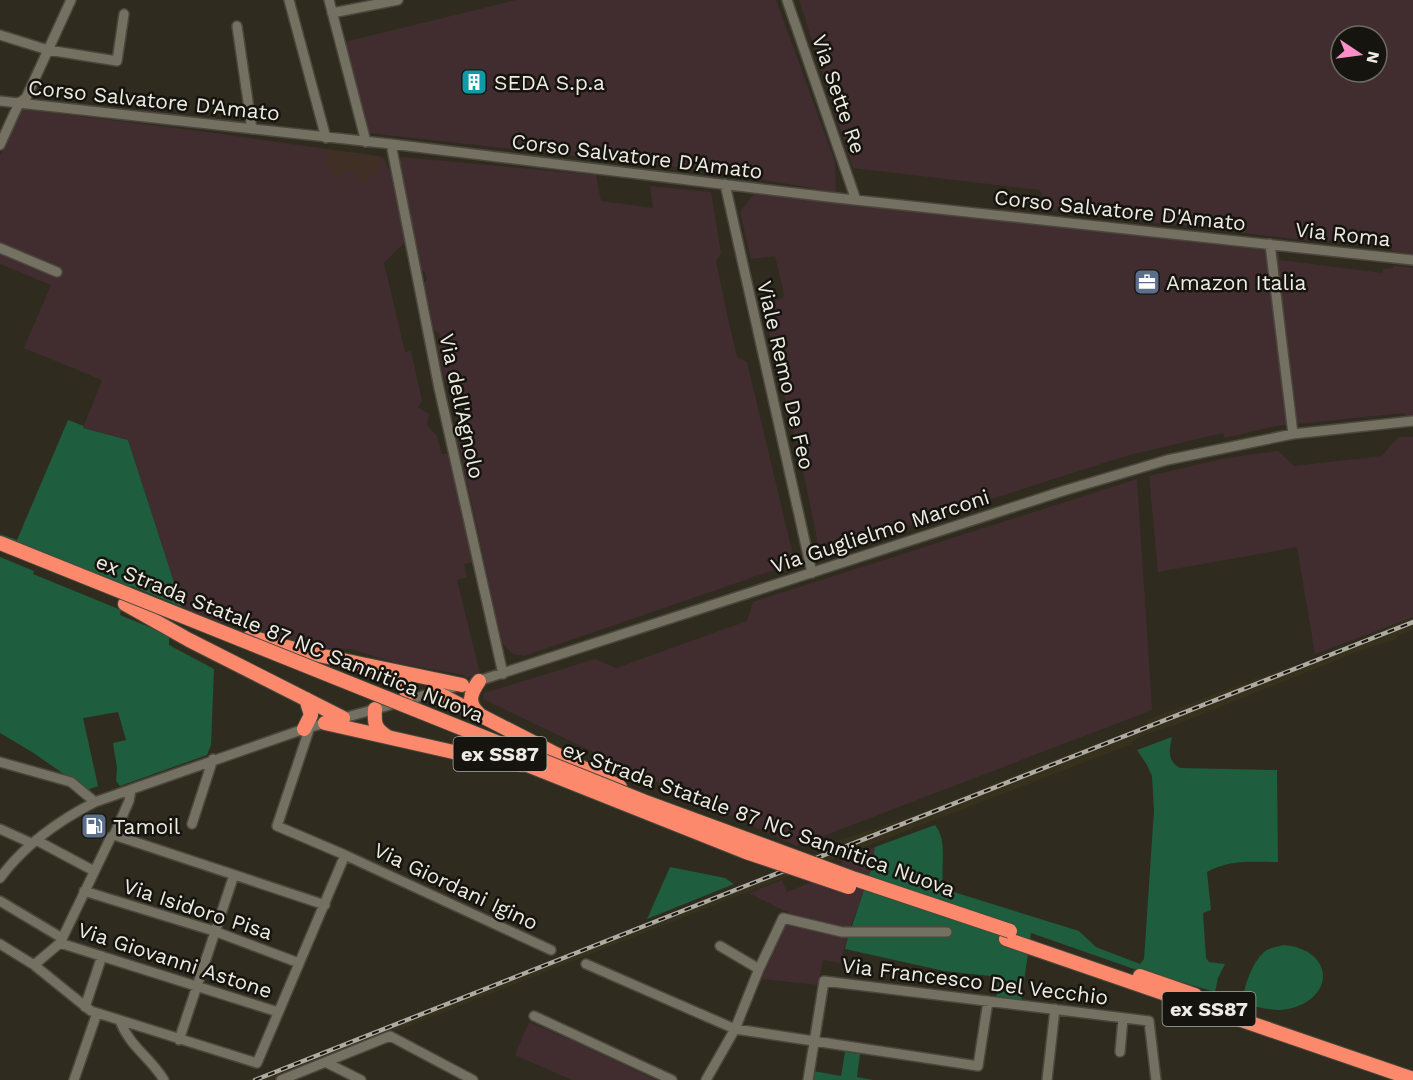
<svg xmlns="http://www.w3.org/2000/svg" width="1413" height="1080" viewBox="0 0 1413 1080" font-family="'Work Sans',sans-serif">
<rect width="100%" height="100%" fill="#2f2c1f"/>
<path fill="#36311d" d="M1413,618V630L1397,636V639L1369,647L1178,724L1149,733L1135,739L1132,744L732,898L273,1080H247L839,847L838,841L923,812L1052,760L1146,725L1147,720L1257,678L1318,658Z"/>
<path fill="#412d30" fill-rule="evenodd" d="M516,0H776L835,162L836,192L702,170L369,133L345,42Z
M799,0H1413V254L1392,251V249L1335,242V240L1327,241L1323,240V236H1317L1311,241L1051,210L1046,207L1040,190L853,168ZM1341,36H1377V72H1341Z
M21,109L207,132L383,157L390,172L405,242L384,263L405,352L411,351L422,401L418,407L429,414L427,425L437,436L442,454H450L473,562L464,564L467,577L457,580L480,674L466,678L464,675L396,663L351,649L323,648L285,643L224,619L222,623L182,607L128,440L83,428L102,380L24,348L51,285L0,264V155Z
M401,157L596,175L601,201L653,208L650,186L711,192L721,253L716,261L727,314L737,357L747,362L792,551L790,560L783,567L524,656L513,654L502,643L456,432L466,422L459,387L445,382L437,344L440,338L439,333L434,330L424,284L427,279L425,272L420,270L398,162Z
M754,193L1265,250L1279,253L1280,260L1383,273V269L1393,268V265L1413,268V416L1407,417L1403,413L1316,422L1275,426L1225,438L1223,433L1129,455L844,546L826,547L818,543L803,471L766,320V311L769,303L783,298L784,294L775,256L751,259L740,212Z
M1398,437H1413V617L1315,654L1297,547L1158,572L1149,476L1226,458L1278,451L1294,466L1382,456Z
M1137,479L1152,710L797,846L629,769L483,699L484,693L595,659L616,668L747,621L753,602Z
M875,847L869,877L850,928L792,915L786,910L785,911L749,893L782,880L787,892L844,869L840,858Z
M787,922L838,934L847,938L840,963L823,960L818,985L761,979Z
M529,1022L573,1041L656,1080H572L515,1055Z"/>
<path fill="#402f25" d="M326,149L380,156L378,173H370L368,183L356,181L357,173L344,171L343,178L332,177L333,169L325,168Z"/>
<path fill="#1e5d3d" d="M68,420L84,426L83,428L128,440L182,607L131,586L130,589L0,537V534L17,540Z
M0,557L34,571L33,574L121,610L120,615L169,635V645L214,669L211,745L207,755L120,786L116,781L117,768L113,743L126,740L118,712L83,718L98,786L87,790L32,752L0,733Z
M1172,737C1169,751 1167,761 1180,768L1277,770L1278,862C1254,862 1229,859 1207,872L1211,910L1203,913L1206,958L1209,962L1225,964L1218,978L1215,992L1161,976L1151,975L1031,933L1021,1001L996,999L999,977L944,971L845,949L850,928L852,926L871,869L875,847L935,825C949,842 939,869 944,889L1079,931L1096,947L1140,964L1144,959L1154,811L1152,776L1147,765L1137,750Z
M670,867L725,878L734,884L647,919Z
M1283,945C1335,949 1336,999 1288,1009C1273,1012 1256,1007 1242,1002C1245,985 1251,964 1264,952C1268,948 1277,947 1283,945Z
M845,1052L860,1054L857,1077L873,1080H812L813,1071L841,1076Z"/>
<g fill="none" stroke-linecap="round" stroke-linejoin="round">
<g stroke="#4a483d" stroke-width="12">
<path id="minor" d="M289,0L326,138
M329,0L366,142
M787,0L856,200
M332,13L398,0
M237,26L252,129
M0,35L48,50L117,61L124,14
M0,101L391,144L837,198L1413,260
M391,144L439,388L503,674
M0,145L19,103L26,98L71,0
M725,184L812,573
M1270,244L1293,434
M0,248L57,272
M475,682L1066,490L1167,460L1293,434L1413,421
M310,727L277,826L345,855L551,950
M0,762L71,782L95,802
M192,824L213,759
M0,829L31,843
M114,835L325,905
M36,840L94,871
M0,878C25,844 58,821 95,802L304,729L458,686
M84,891L214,931L299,963
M0,901L62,938
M60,943L278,1012
M0,944L34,965L91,1011L257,1063L345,855
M720,946L759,969
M586,964L735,1029L978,1066L988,1001
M34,965L60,943L111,837L114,835L129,801L131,790
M85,1007L102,956
M534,1016L672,1080
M120,1021C130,1047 150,1057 164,1080
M179,1040L234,875
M1120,1052L1123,1018
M327,1063L361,1080
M74,1080L97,1013
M281,1080L390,1036L473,1080
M706,1080L735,1029L759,969L783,918L842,932H947
M808,1080L824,981L1149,1021L1156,1080
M1047,1080L1055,1009"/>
</g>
<g stroke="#4a483d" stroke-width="16">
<path id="highway" d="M125,604L189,640L343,718
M250,637L309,653L462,685
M399,672L408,686L406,700
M479,681C470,694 467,703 479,714
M435,692L620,787
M375,709C374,724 375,729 388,737
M325,723L498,762L526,765
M304,729L311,715L306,699
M1006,939L1413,1079
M1140,976L1195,995"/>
</g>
<use href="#minor" stroke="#757162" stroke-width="9"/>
<use href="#highway" stroke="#fc896c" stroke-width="14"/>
<g stroke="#aeaca2" stroke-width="4.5">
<path id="rail" d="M255,1080L1413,622"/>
</g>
<use href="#rail" stroke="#16140e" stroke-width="2" stroke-dasharray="7" stroke-linecap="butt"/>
<g stroke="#4a483d" stroke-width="16" stroke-linecap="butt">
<path id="highway-bridge" d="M0,543L643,801L855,879L1010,931
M525,764L746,852L849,887"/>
</g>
<use href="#highway-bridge" stroke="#fc896c" stroke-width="14"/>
</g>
<defs>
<g id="building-square" transform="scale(1.35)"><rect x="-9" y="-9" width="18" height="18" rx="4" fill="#0f9aa8" stroke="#16140e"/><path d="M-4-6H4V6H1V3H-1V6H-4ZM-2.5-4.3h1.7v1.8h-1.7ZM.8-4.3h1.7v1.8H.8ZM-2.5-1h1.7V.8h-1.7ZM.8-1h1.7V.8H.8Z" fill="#fff"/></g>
<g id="office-square" transform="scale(1.35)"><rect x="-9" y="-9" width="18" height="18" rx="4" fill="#5c6f8a" stroke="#16140e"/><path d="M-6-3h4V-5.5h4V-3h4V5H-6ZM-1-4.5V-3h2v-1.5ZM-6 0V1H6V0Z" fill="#fff"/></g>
<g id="fuel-square" transform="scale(1.35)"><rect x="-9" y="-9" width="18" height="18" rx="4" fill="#5c6f8a" stroke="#16140e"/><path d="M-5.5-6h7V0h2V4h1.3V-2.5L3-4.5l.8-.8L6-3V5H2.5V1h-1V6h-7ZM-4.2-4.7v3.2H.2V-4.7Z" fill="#fff"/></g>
</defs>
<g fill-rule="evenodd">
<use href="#building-square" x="474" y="82"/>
<use href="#office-square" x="1147" y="282"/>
<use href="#fuel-square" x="94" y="826"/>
</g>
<g text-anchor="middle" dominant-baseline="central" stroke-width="5" stroke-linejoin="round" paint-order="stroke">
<g fill="#16140e" stroke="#acaaa3" stroke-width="1.5">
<rect x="453.5" y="737" width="93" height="34" rx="4.5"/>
<rect x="1162.5" y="992" width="93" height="34" rx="4.5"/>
</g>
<g font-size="20" font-weight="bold" fill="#edebe3">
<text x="500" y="754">ex SS87</text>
<text x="1209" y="1009">ex SS87</text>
</g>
<g font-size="21" fill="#edebe3" stroke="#16140e" text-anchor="start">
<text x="494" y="82">SEDA S.p.a</text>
<text x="1166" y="282">Amazon Italia</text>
<text x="113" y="826">Tamoil</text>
</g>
<g font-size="21" fill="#edebe3" stroke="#16140e">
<text transform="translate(839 94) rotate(71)">Via Sette Re</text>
<text transform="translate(154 100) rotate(6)">Corso Salvatore D'Amato</text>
<text transform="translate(637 156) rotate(7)">Corso Salvatore D'Amato</text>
<text transform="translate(1120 210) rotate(6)">Corso Salvatore D'Amato</text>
<text transform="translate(1343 234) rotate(6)">Via Roma</text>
<text transform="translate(786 375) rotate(77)">Viale Remo De Feo</text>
<text transform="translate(462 406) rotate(78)">Via dell'Agnolo</text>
<text transform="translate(880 531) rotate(-18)">Via Guglielmo Marconi</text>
<text transform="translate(290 638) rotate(22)">ex Strada Statale 87 NC Sannitica Nuova</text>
<text transform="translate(759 819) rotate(20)">ex Strada Statale 87 NC Sannitica Nuova</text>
<text transform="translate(456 886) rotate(25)">Via Giordani Igino</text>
<text transform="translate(198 909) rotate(18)">Via Isidoro Pisa</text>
<text transform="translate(175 960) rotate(18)">Via Giovanni Astone</text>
<text transform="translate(975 981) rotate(7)">Via Francesco Del Vecchio</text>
</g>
</g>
<g transform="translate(1359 54) rotate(103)"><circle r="28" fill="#16140e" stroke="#6c6a63" stroke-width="1.5"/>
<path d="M0-4.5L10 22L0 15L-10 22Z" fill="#fa8fc7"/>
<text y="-9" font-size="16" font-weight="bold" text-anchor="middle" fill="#edebe3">N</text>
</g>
</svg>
